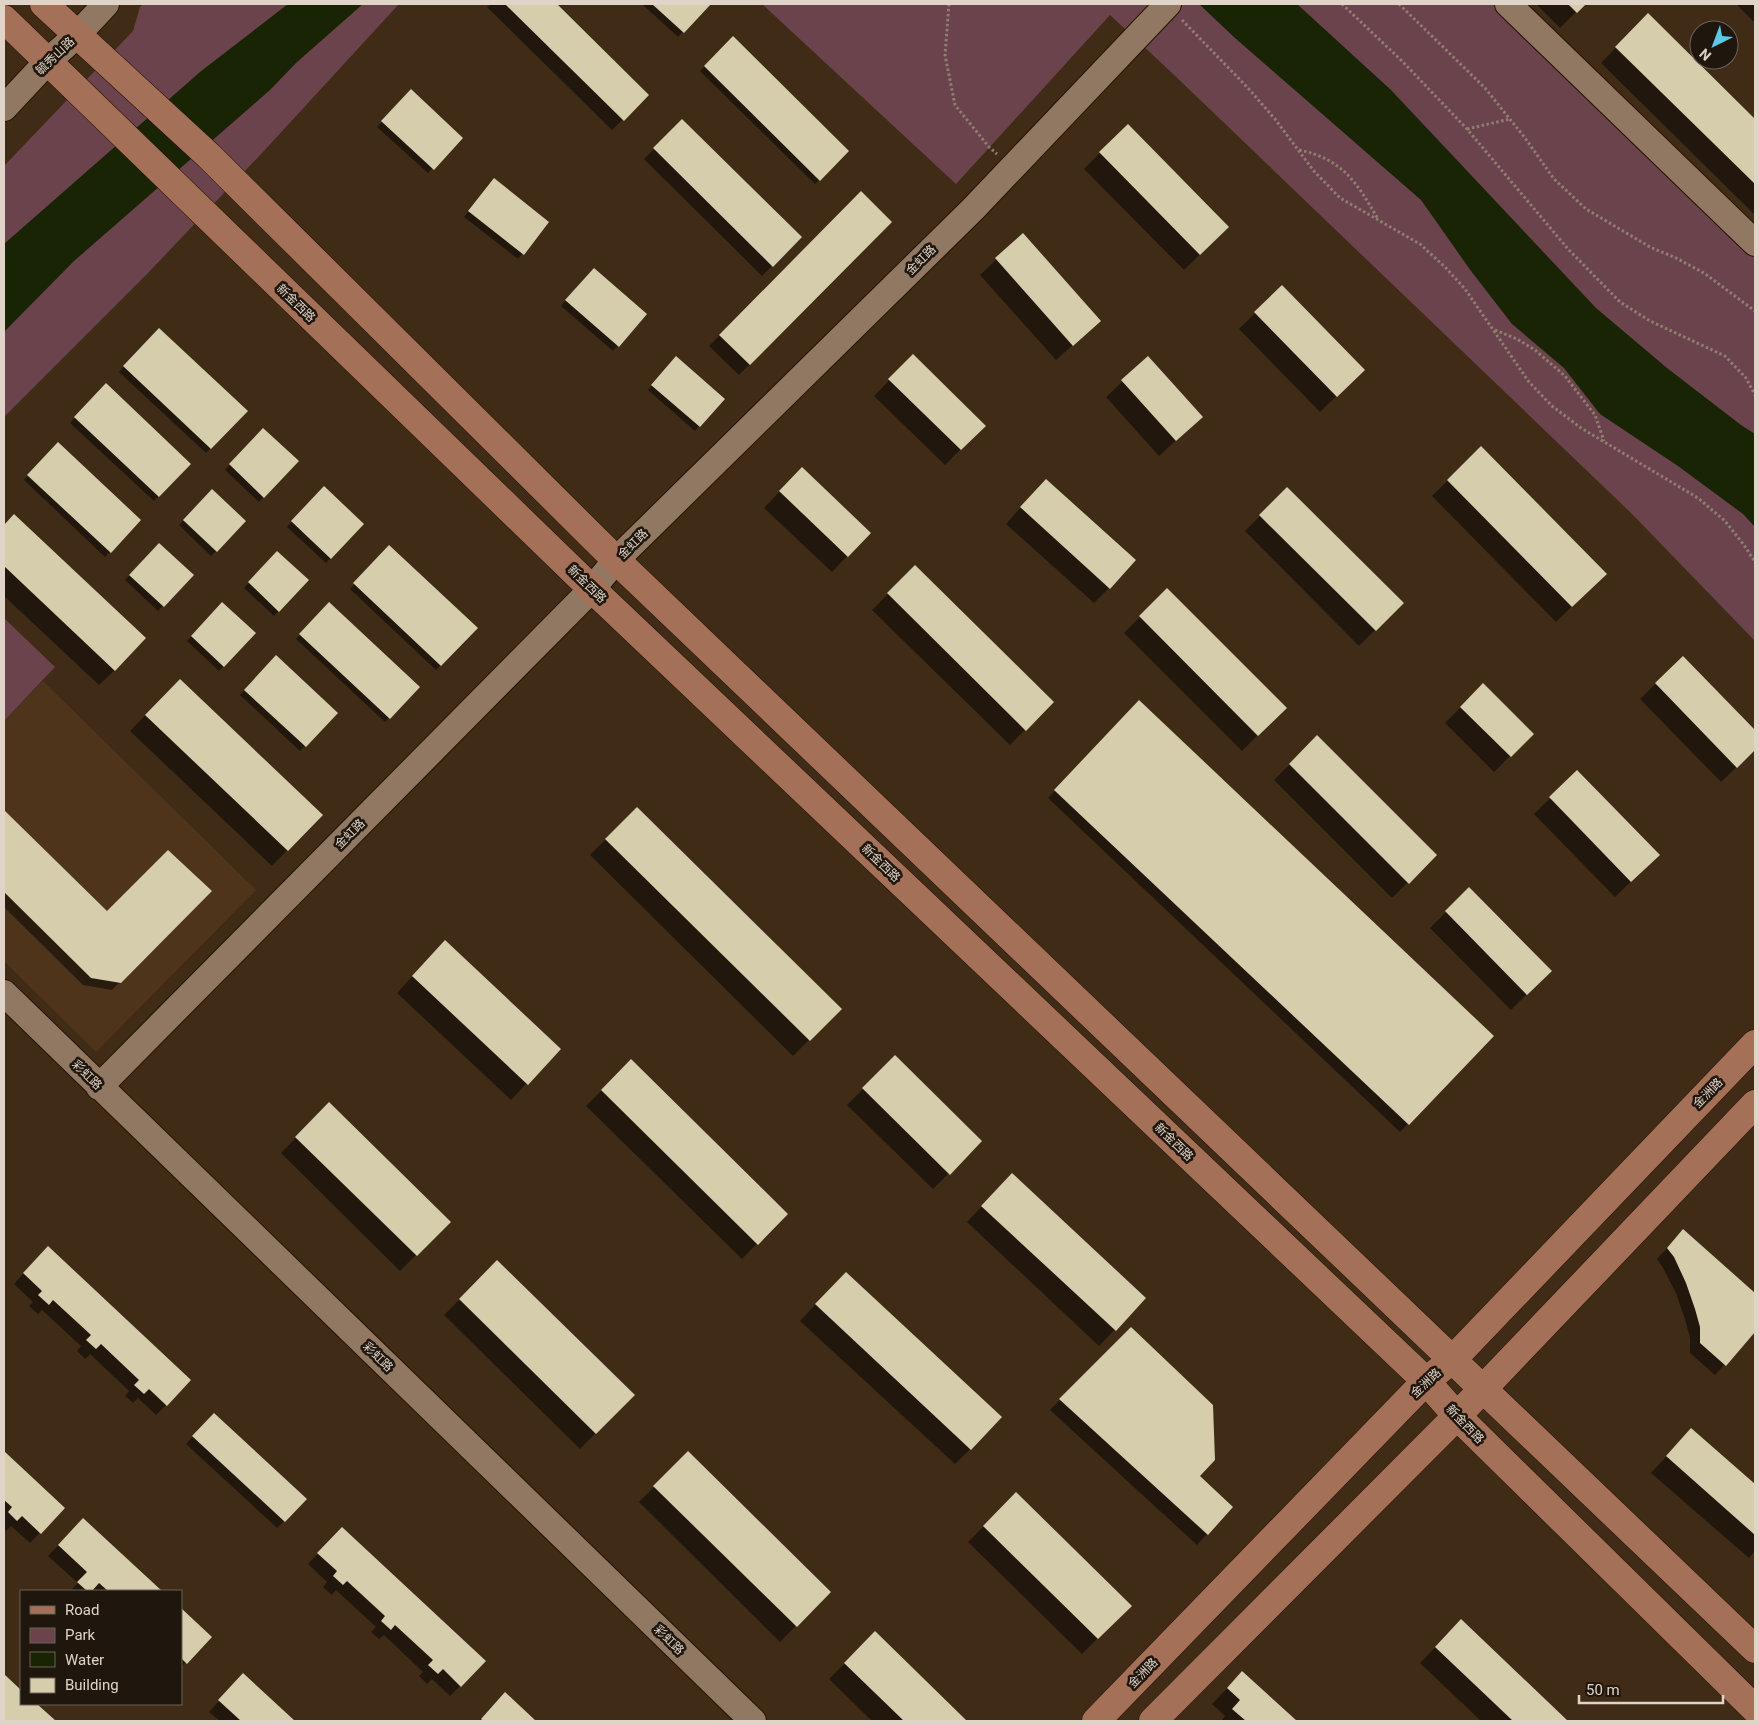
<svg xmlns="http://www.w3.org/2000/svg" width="1759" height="1725" viewBox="0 0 1759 1725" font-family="Roboto,'Noto Sans SC',sans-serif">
<rect width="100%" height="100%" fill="#402b17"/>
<path fill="#4e341a" d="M43,681L256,890L96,1052L4,961V721Z"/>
<path fill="#6a434d" d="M143,4H399L263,152L148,273L4,417V166L133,31L140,7Z
M762,4H1508L1755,243V641L1631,513L1172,73L1110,15L956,184Z
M4,618L55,667L4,721Z"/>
<path fill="#192405" d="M288,4H363L296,63L270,90L74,261L4,332V244L200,72Z
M1199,4H1297L1391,90L1596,308L1667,368L1741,425L1755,434V527L1743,514L1678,466L1600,414L1564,368L1512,324L1471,271L1421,200L1235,38Z"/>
<path fill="#0007" d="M491,4H555L648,95L612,130L487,7Z
M642,4H709L678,37Z
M1536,4H1584L1560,28Z
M1736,4H1755V23Z
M1648,15L1755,121V215L1601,63Z
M733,38L848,151L815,184L700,71Z
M411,91L461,138L428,173L377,127Z
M682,121L800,237L762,276L644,159Z
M1128,125L1228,227L1184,270L1084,169Z
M489,185L548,222L518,259L464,217Z
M861,193L890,222L739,375L709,346Z
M1022,235L1083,336L1056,360L980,275Z
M589,274L645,314L613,351L561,306Z
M1282,287L1363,370L1320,412L1239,329Z
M159,329L246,411L206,453L119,372Z
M913,356L984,426L945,465L874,396Z
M1148,358L1185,432L1159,456L1106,397Z
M671,363L699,426L695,431L648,390Z
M106,385L189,464L154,501L70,423Z
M263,429L297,461L259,502L225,470Z
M58,444L139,520L105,557L24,480Z
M1481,448L1605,574L1556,622L1432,496Z
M786,485L869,533L832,572L764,508Z
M324,488L363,524L326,563L287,527Z
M1287,489L1402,603L1359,646L1245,531Z
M212,491L245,521L211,556L179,525Z
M1031,496L1109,588L1094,603L1006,524Z
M14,516L115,670L99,685L4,596V526Z
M159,544L192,575L158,611L125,580Z
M390,547L476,628L436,670L350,589Z
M277,552L307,580L274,616L244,588Z
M915,567L1052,702L1010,745L872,610Z
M1167,590L1285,708L1242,751L1124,633Z
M222,604L254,634L219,671L187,641Z
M329,604L418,687L385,722L296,639Z
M276,657L336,713L300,751L240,695Z
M1683,657L1755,731V749L1721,782L1640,699Z
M1483,685L1532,734L1494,772L1445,723Z
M164,696L321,815L272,866L130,731Z
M1132,710L1492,1036L1400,1132L1048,798Z
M1317,737L1435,855L1392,898L1274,780Z
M1577,772L1658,855L1615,897L1534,814Z
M637,808L840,1009L793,1056L590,855Z
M4,812L107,913L210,891L112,990L83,985L4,907Z
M1469,889L1550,971L1511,1010L1430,928Z
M429,958L559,1049L511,1100L397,993Z
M895,1057L981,1141L933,1189L847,1105Z
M631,1061L786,1214L742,1259L586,1106Z
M329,1104L449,1222L400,1271L281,1153Z
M997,1190L1145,1298L1099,1346L967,1222Z
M1683,1231L1755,1295V1330L1715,1375L1690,1353V1338L1685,1319L1676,1293L1663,1268L1657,1259Z
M37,1258L166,1405L156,1415L138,1398L133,1403L125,1396L129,1391L90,1354L85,1359L77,1351L81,1346L42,1310L38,1314L29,1306L33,1302L14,1284Z
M498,1261L633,1395L580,1449L444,1315Z
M830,1289L970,1449L955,1464L800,1321Z
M1131,1328L1199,1476L1231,1507L1197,1545L1050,1410Z
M206,1422L284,1521L277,1528L186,1444Z
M1691,1430L1755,1486V1551L1749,1558L1651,1473Z
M4,1452L63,1508L30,1543L11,1526L6,1531L4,1528Z
M688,1453L829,1592L780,1642L639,1502Z
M1016,1494L1130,1606L1082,1654L968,1542Z
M83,1520L161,1591H70L78,1583L48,1556Z
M332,1539L460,1686L450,1696L432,1679L427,1684L419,1676L423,1672L384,1635L379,1639L371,1632L376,1627L336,1590L332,1595L323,1587L327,1582L308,1564Z
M181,1610L210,1637L181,1667Z
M1461,1621L1567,1721H1481L1420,1663Z
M875,1633L966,1721H872L829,1679Z
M1242,1673L1295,1721H1221L1225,1716L1212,1704Z
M4,1675L21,1691V1704H35L54,1721H4Z
M243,1675L294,1721H220L209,1712Z
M505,1694L534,1721H479Z"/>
<path fill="#d5cdac" d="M505,4H557L649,95L624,121Z
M652,4H711L684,33Z
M1568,4H1586L1577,13Z
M1648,13L1755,119V184L1615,47Z
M733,36L849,151L820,181L704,66Z
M411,89L463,138L434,170L381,121Z
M682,119L802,237L773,267L653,148Z
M1128,124L1229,227L1200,255L1099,152Z
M494,178L549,222L524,255L468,211Z
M861,191L892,222L750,365L719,335Z
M1023,233L1101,321L1073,346L995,258Z
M594,268L647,314L619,347L565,300Z
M1282,285L1365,370L1337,397L1254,312Z
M159,328L248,411L211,449L123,366Z
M913,354L986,426L961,450L888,379Z
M676,356L725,399L700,427L651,385Z
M1148,356L1203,417L1176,441L1121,380Z
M106,383L191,464L159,497L74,417Z
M263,428L299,461L264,498L229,464Z
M58,442L141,520L111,553L27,475Z
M1481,446L1607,574L1572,607L1447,480Z
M802,467L871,533L848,557L779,491Z
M1046,479L1136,560L1110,589L1020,507Z
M324,486L364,524L331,559L291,521Z
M1287,487L1404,603L1376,631L1259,515Z
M212,489L246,521L217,552L183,520Z
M14,514L146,638L115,671L4,566V525Z
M159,543L194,575L164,607L129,575Z
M389,545L478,628L441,666L353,583Z
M277,551L309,580L279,612L248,582Z
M915,565L1054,702L1026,731L887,593Z
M1167,588L1287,708L1258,736L1139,616Z
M222,602L256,633L224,667L191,636Z
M329,602L420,687L390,719L299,634Z
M276,655L338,713L306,747L244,690Z
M1683,656L1755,730V750L1737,768L1655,683Z
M180,679L323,815L288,851L145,715Z
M1483,683L1534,734L1511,757L1460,707Z
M1139,700L1494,1036L1409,1125L1054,790Z
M1317,735L1437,855L1409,884L1289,764Z
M1577,770L1660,855L1631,882L1549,797Z
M637,807L842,1009L810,1041L605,839Z
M4,810L107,911L168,850L212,891L121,983L91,978L4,892Z
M1469,887L1552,971L1527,995L1445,911Z
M445,940L561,1049L528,1085L412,976Z
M895,1055L982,1141L950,1175L862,1088Z
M631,1059L788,1214L758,1245L601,1090Z
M329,1102L451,1222L417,1256L295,1137Z
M1012,1173L1146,1298L1116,1331L981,1206Z
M1683,1229L1755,1293V1332L1726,1366L1700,1343V1327L1695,1309L1686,1283L1674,1257L1667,1248Z
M48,1246L191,1380L167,1406L149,1389L144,1394L134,1385L139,1380L101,1344L96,1349L86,1340L91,1335L53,1300L49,1305L38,1295L42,1291L23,1273Z
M497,1260L635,1395L596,1434L459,1299Z
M846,1272L1002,1417L971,1450L815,1304Z
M1131,1327L1213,1405L1215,1460L1200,1476L1233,1507L1208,1535L1059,1399Z
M214,1413L307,1499L285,1522L192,1436Z
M1691,1428L1755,1484V1535L1666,1456Z
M4,1451L65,1508L41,1534L22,1516L17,1521L8,1512L12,1507L4,1500Z
M688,1451L831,1592L797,1627L653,1486Z
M1016,1492L1132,1606L1098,1639L983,1526Z
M83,1518L162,1591H108L99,1583L92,1591H87L77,1582L87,1572L58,1545Z
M342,1527L486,1661L461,1687L443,1669L438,1674L428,1665L433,1660L395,1625L391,1630L381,1621L385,1616L347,1581L343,1585L333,1576L337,1571L317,1553Z
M181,1608L212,1637L187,1664L181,1658Z
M1461,1619L1568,1721H1513L1435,1647Z
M875,1631L967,1721H904L844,1663Z
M1242,1671L1297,1721H1246L1232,1709L1240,1700L1227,1688Z
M243,1673L295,1721H241L218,1700Z
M4,1674L21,1690V1704H37L56,1721H4Z
M505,1692L536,1721H483L481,1719Z"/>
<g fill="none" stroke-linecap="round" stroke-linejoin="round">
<g stroke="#261301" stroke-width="28">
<path id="tertiary" d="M1508,4L1755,243
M4,108L47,62L77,35L106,4
M4,993L753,1721
M99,1087L592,589L616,560L973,209L1168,4"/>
</g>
<g stroke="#261301" stroke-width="29">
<path id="secondary" d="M44,4L209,156L616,560L1755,1649
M4,19L592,589L1426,1381L1457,1416L1755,1709
M1096,1721L1426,1381L1453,1359L1755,1044
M1153,1721L1457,1416L1755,1104"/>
</g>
<path stroke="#907e6e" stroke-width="3" stroke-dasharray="2.5 2.5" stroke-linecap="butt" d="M949,4L945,55L955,105L989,147L997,154
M1342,4L1402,61L1467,129L1568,249L1620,302L1650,321L1725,356L1746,378L1755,395
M1399,4L1485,88L1525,138L1554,179L1586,209L1650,247L1676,258L1704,273L1755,311
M1182,20L1247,87L1275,119L1313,170L1340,198L1420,244L1445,267L1465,289L1529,382L1552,406L1581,428L1698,498L1725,521L1744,545L1755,562
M1467,129L1510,119
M1299,150C1343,159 1357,183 1378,219
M1495,330L1517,339L1535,350L1565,376L1595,415L1604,441"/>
<use href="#tertiary" stroke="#907862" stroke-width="26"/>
<use href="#secondary" stroke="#a57058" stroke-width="28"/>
</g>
<g text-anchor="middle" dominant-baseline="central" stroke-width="5" stroke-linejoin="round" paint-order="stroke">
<g font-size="12" fill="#e0d3c7" stroke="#1f160d">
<text transform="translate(55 56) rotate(-44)">毓秀山路</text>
<text transform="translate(921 260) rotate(-45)">金虹路</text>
<text transform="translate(296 303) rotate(44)">新金西路</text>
<text transform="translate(633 544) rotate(-45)">金虹路</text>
<text transform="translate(587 584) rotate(44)">新金西路</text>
<text transform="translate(350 834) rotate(-45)">金虹路</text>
<text transform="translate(881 863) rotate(44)">新金西路</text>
<text transform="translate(87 1075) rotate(44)">彩虹路</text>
<text transform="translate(1708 1093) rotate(-46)">金洲路</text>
<text transform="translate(1174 1142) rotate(44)">新金西路</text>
<text transform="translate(378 1357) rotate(44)">彩虹路</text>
<text transform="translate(1426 1383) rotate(-43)">金洲路</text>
<text transform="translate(1465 1424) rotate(46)">新金西路</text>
<text transform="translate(669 1640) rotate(44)">彩虹路</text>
<text transform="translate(1143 1673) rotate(-46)">金洲路</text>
</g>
</g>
<rect width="1759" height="1725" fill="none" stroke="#e0d3c7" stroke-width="10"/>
<rect x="20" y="1590" width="162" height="115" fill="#1f160d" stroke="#6c6257"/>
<rect x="30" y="1606" width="25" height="8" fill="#a57058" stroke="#6c6257"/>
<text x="65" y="1615" font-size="15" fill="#e0d3c7">Road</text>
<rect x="30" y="1628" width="25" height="15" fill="#6a434d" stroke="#6c6257"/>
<text x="65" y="1640" font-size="15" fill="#e0d3c7">Park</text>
<rect x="30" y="1652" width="25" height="15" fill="#192405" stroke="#6c6257"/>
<text x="65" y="1665" font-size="15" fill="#e0d3c7">Water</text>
<rect x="30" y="1678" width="25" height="15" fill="#d5cdac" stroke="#6c6257"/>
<text x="65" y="1690" font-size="15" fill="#e0d3c7">Building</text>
<g transform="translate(1714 45) rotate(222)"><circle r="24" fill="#1f160d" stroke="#6c6257"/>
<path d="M0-4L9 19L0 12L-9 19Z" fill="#5bc8e7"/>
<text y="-8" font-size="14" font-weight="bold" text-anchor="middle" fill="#e0d3c7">N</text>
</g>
<path d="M1579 1695v8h144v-8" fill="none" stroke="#e0d3c7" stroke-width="2.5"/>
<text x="1586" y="1695" font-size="15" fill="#e0d3c7" stroke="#1f160d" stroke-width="4" paint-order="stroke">50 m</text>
</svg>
